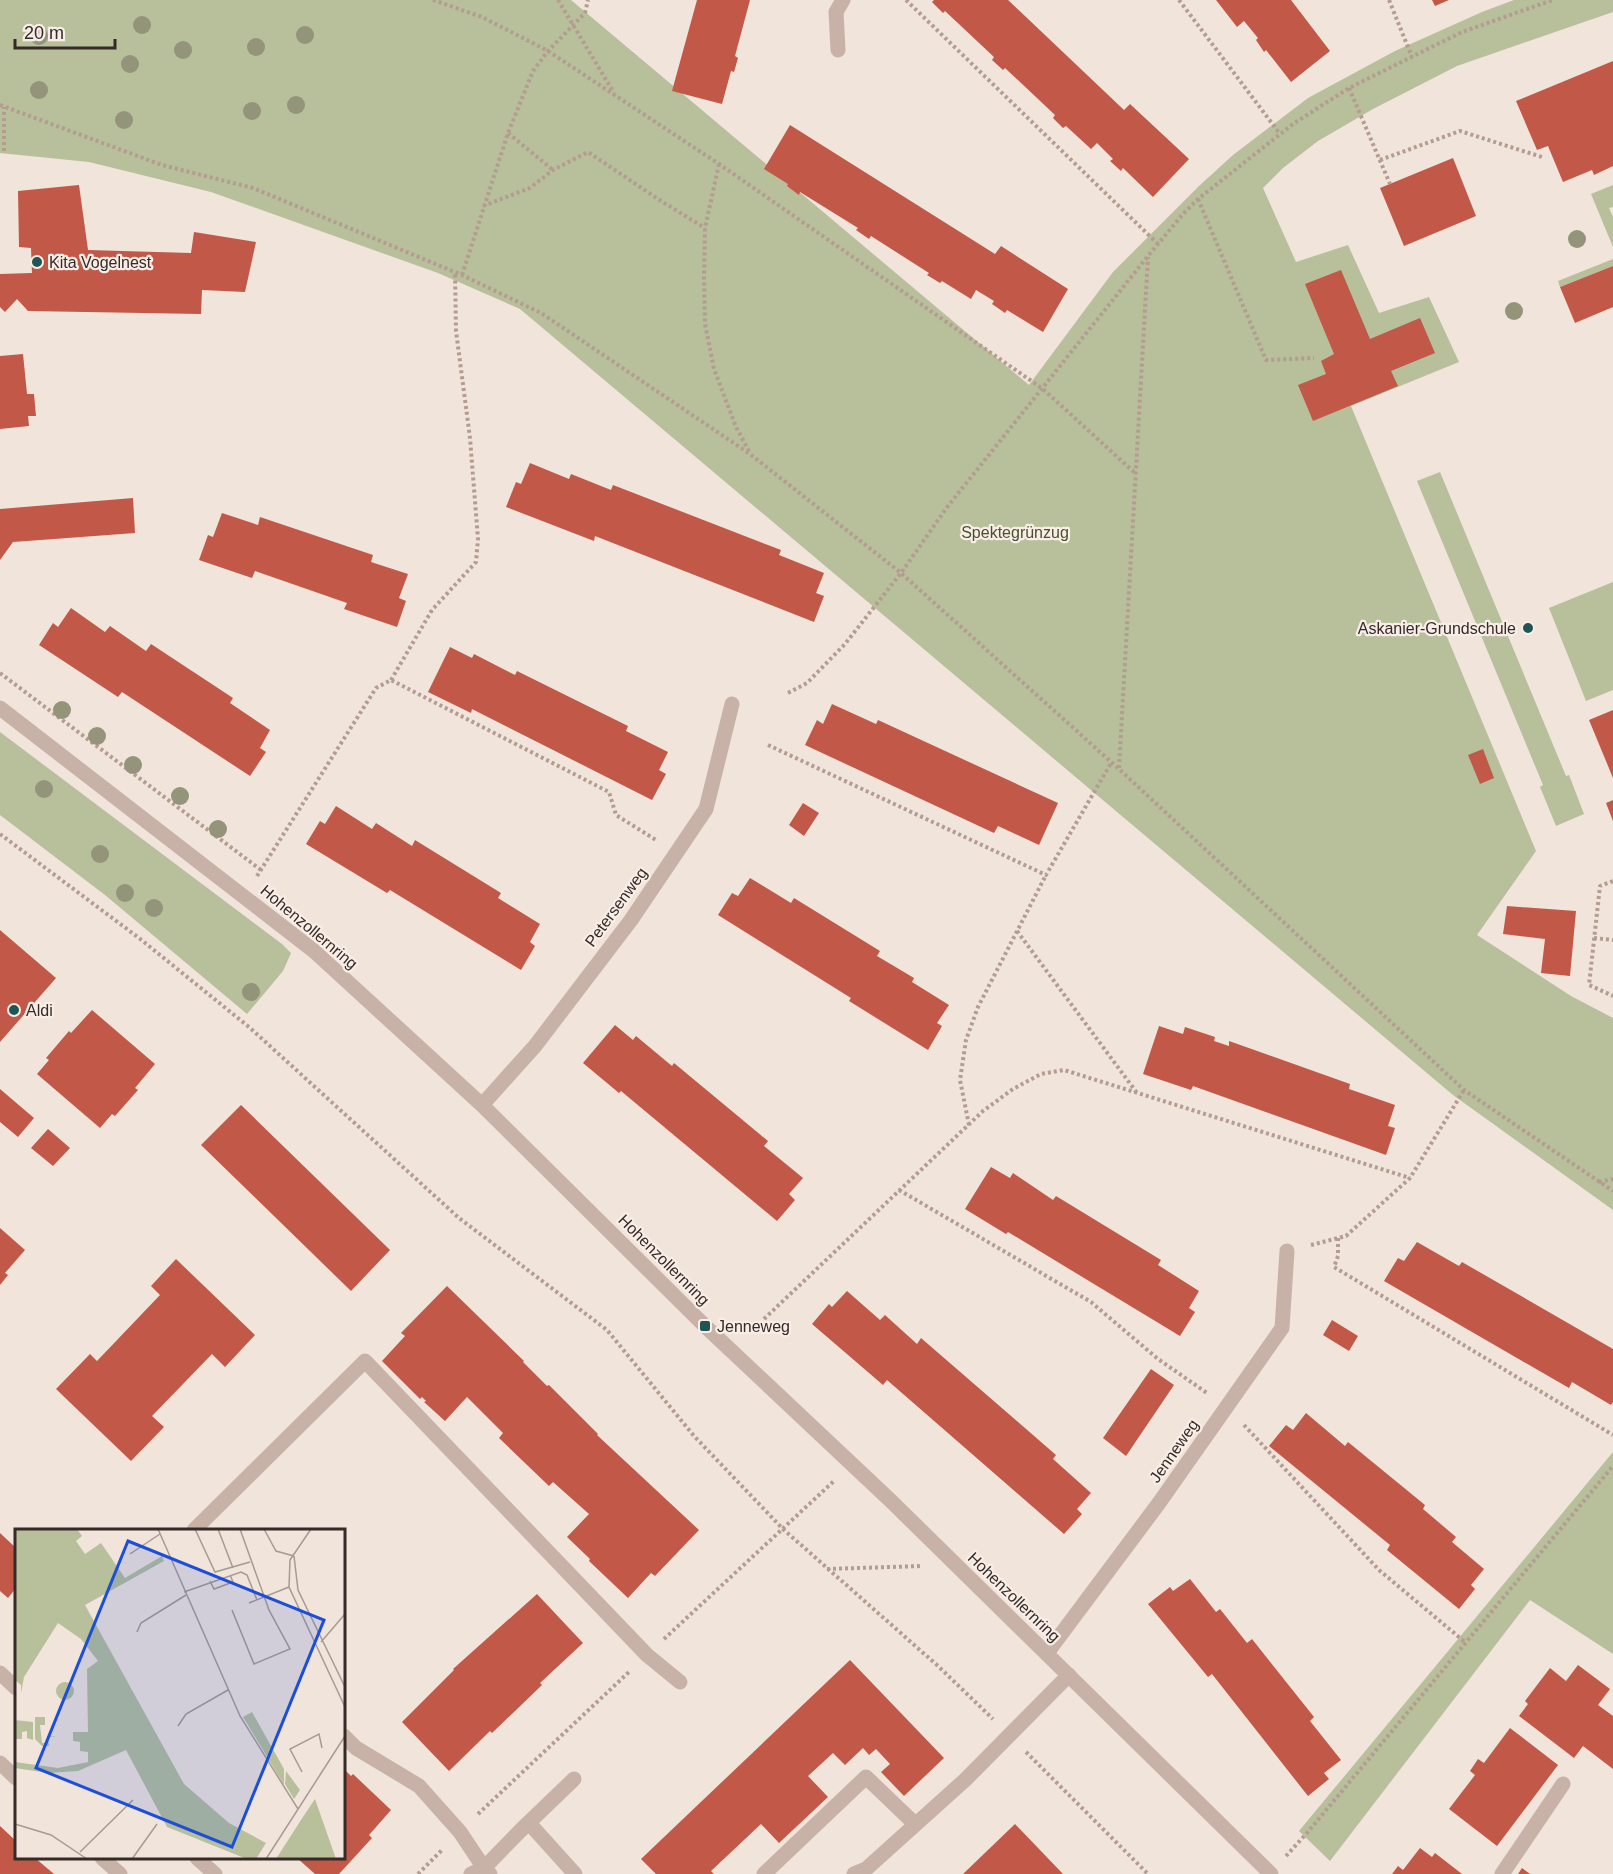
<svg xmlns="http://www.w3.org/2000/svg" width="1613" height="1874" viewBox="0 0 1613 1874" font-family="Arial,sans-serif">
<rect width="100%" height="100%" fill="#f1e4db"/>
<path fill="#b7bf9b" d="M0,0H571L1029,385L1113,272L1199,186L1233,155L1308,98L1395,51L1482,12L1514,0H1613V12L1457,66L1373,109L1318,141L1283,168L1263,188L1296,262L1348,245L1379,313L1429,297L1459,362L1351,406L1536,851L1477,935L1571,996L1613,1018V1210L1453,1095L520,309L438,273L211,192L89,162L0,153Z
M1613,185V207L1609,208L1613,217V247L1591,194Z
M1613,259V266L1560,287L1558,281Z
M1440,472L1566,776L1569,775L1584,814L1556,826L1540,787L1543,785L1417,481Z
M1613,582V690L1586,701L1549,608Z
M0,732L282,944L291,953L283,971L247,1014L105,895L0,815Z
M1613,1452V1654L1530,1600L1330,1861L1299,1831Z"/>
<path fill="#c15848" d="M697,0H750L735,56L738,58L734,72L731,71L722,104L672,91Z
M934,0H1008L1124,110L1130,104L1189,159L1153,197L1123,168L1121,171L1110,161L1113,159L1097,143L1091,149L1066,126L1063,128L1053,118L1055,115L1005,68L1003,70L992,60L994,57L945,11L943,13L932,2Z
M1216,0H1291L1330,51L1291,82L1266,50L1264,52L1256,40L1258,38L1244,21L1237,27Z
M1432,0H1449L1435,6Z
M1613,61V166L1594,175L1592,170L1563,182L1548,146L1537,150L1516,101Z
M790,125L995,254L1001,246L1068,289L1043,332L1007,310L1005,313L992,304L994,301L976,290L971,299L942,281L940,283L927,275L929,273L871,236L869,239L856,230L858,228L800,192L799,195L787,186L788,184L764,169Z
M1453,158L1476,216L1404,246L1380,188Z
M79,185L88,250L191,253L194,232L256,242L245,292L202,290L201,314L28,311L17,299L5,312L0,307V274L32,273L31,248L19,247L18,191Z
M1613,266V307L1575,323L1560,287Z
M1341,270L1370,339L1420,318L1435,353L1391,371L1398,386L1313,421L1298,385L1326,374L1321,361L1334,354L1305,284Z
M23,354L27,394H34L36,416H28L29,426L0,429V356Z
M530,463L569,479L571,474L611,490L613,485L781,550L779,555L824,573L816,593L824,596L814,622L595,536L594,541L506,507L516,482L521,484Z
M133,498L135,533L13,542L0,560V509Z
M222,513L258,525L260,517L373,555L371,562L408,574L399,598L406,601L397,627L344,609L347,603L255,571L252,578L199,560L208,535L213,537Z
M71,608L105,632L110,626L146,651L151,644L233,698L230,703L270,730L260,748L266,752L250,776L122,692L118,697L39,645L53,623L58,627Z
M450,647L472,658L474,654L515,675L517,671L628,726L626,731L668,752L659,770L666,774L652,800L472,709L471,713L428,692Z
M832,704L876,724L878,720L1058,803L1039,845L998,826L994,833L805,745L817,720L823,724Z
M1613,710V778L1589,720Z
M1483,749L1494,778L1480,784L1468,755Z
M1613,800V821L1606,803Z
M803,803L819,813L804,836L789,825Z
M336,806L372,829L376,823L412,846L415,840L501,893L498,898L540,924L530,942L535,946L521,970L390,890L387,893L306,844L320,821L325,824Z
M750,878L791,903L794,898L880,951L877,956L914,978L912,982L949,1005L937,1023L942,1026L928,1050L849,1001L851,998L718,915L732,893L738,896Z
M1507,906L1576,911L1570,976L1541,973L1545,939L1503,934Z
M0,930L56,978L0,1042Z
M92,1010L155,1064L135,1088L138,1090L115,1116L112,1114L100,1128L37,1074L49,1060L46,1058L69,1031L71,1033Z
M615,1025L633,1040L636,1036L672,1066L674,1063L768,1141L764,1146L803,1178L789,1194L795,1200L777,1221L621,1091L619,1093L583,1063Z
M1159,1026L1183,1034L1185,1027L1215,1037L1214,1041L1229,1046V1041L1350,1084L1349,1089L1395,1105L1388,1126L1395,1128L1386,1155L1193,1086L1191,1090L1143,1074Z
M0,1089L34,1118L18,1137L0,1122Z
M241,1105L390,1250L351,1291L201,1145Z
M48,1129L70,1148L53,1166L31,1148Z
M991,1167L1010,1178L1013,1173L1053,1200L1056,1196L1161,1260L1158,1265L1199,1291L1189,1308L1195,1312L1180,1336L1008,1232L1006,1234L965,1209Z
M0,1228L25,1250L5,1273L8,1275L0,1285Z
M1417,1242L1459,1266L1462,1262L1613,1349V1402L1611,1405L1572,1382L1569,1388L1384,1281L1398,1258L1404,1261Z
M176,1259L255,1335L225,1367L212,1354L152,1416L164,1427L131,1461L56,1389L90,1354L97,1361L160,1295L151,1286Z
M447,1286L524,1361L523,1362L547,1386L549,1385L598,1434L597,1435L699,1530L655,1576L651,1573L628,1598L589,1561L590,1559L567,1537L589,1514L553,1482L549,1486L499,1438L503,1433L467,1397L445,1421L424,1402L426,1401L422,1397L420,1399L382,1361L405,1336L401,1333Z
M847,1291L880,1320L885,1315L917,1344L921,1338L1056,1455L1053,1459L1091,1493L1077,1509L1082,1514L1064,1534L887,1380L883,1385L812,1324L829,1304L832,1307Z
M1332,1320L1358,1336L1349,1351L1323,1335Z
M1151,1369L1174,1385L1126,1456L1103,1438Z
M1306,1413L1345,1446L1348,1442L1425,1505L1423,1509L1456,1537L1452,1542L1484,1569L1471,1585L1475,1589L1459,1609L1387,1550L1390,1545L1269,1446L1286,1425L1293,1430Z
M0,1533L16,1548V1588L8,1598L0,1591Z
M1190,1579L1216,1612L1220,1609L1247,1643L1252,1639L1314,1717L1310,1721L1341,1760L1324,1773L1329,1779L1308,1796L1212,1674L1208,1677L1148,1604L1170,1587L1173,1591Z
M537,1594L583,1643L540,1683L542,1685L492,1733L490,1731L449,1771L402,1722L454,1670L453,1669Z
M850,1660L944,1758L904,1796L881,1772L890,1764L876,1749L869,1755L863,1748L845,1765L833,1753L808,1776L828,1797L779,1843L761,1824L711,1871L714,1874H656L641,1859Z
M1578,1665L1610,1689L1598,1705L1613,1716V1769L1583,1746L1574,1758L1519,1716L1528,1704L1525,1701L1550,1668L1566,1681Z
M1510,1728L1558,1765L1497,1846L1449,1809L1475,1775L1470,1771L1478,1759L1484,1763Z
M344,1769L351,1776L353,1774L391,1810L369,1835L372,1838L339,1874H315L297,1858H344Z
M1015,1824L1063,1874H963Z
M0,1826L16,1841V1858H35L54,1874H0Z
M1420,1848L1432,1857L1435,1853L1462,1874H1392L1398,1866L1403,1870Z
M1522,1868L1530,1874H1518Z"/>
<g fill="none" stroke-linecap="round" stroke-linejoin="round">
<path stroke="#b49c91" stroke-width="4" stroke-dasharray="3 3" stroke-linecap="butt" d="M433,0L482,17L548,51L719,164L1043,389L1136,474
M558,0L614,93
M906,0L1158,244
M1179,0L1280,134
M1389,0L1412,57
M1349,88L1390,184
M0,105L162,165L253,188L462,275L541,313L750,454L901,573L1119,769L1464,1090L1613,1191
M508,133L553,170
M4,151V107
M1380,160L1460,131L1542,157
M719,164L705,228L704,279L705,324L714,369L736,427L750,453
M1198,199L1266,360L1314,358
M483,206L530,188L553,170L588,152L661,201L705,228
M462,275L508,133L533,71L548,51L585,13L588,0
M0,673L261,870
M391,680L432,610L476,562L478,539L470,438L456,331L455,272
M788,693L807,683L845,644L901,573L948,506L1148,256L1183,214L1198,199L1293,124L1349,88L1462,32L1553,0
M768,745L1046,875L1111,763
M1119,768L1148,257
M0,834L139,938L249,1027L459,1218L607,1330L694,1436L783,1529L938,1666L993,1719
M257,876L376,688L391,680L609,792L616,815L656,840
M1613,881L1600,886L1589,985L1613,996
M1017,931L1137,1093
M1594,938L1613,940
M969,1125L960,1080L966,1040L978,1007L1046,875
M1599,1182L1613,1179
M899,1190L1091,1302L1158,1359L1207,1393
M1338,1238V1256L1334,1267L1613,1435
M1311,1245L1346,1236L1410,1178L1464,1090
M764,1319L983,1111L1013,1089L1041,1074L1064,1070L1410,1178
M1244,1425L1379,1570L1466,1643
M827,1569L922,1566
M664,1639L834,1481
M1026,1752L1148,1874
M478,1814L630,1671
M1286,1856L1307,1833L1613,1466
M418,1874L443,1849"/>
<path stroke="#c8b2a7" stroke-width="15" d="M194,1530L365,1361L647,1655L680,1682
M344,1736L356,1748L419,1786L460,1832L484,1868L490,1874
M529,1823L575,1874
M471,1874L484,1868L521,1830L574,1779
M764,1874L866,1777L915,1824
M854,1874L866,1869L965,1780L1069,1675
M1502,1874L1563,1784"/>
<path stroke="#c8b2a7" stroke-width="15" d="M838,50L836,12L843,0
M0,708L314,951L482,1105L705,1326L891,1501L1271,1874
M482,1105L535,1046L631,920L706,809L732,704
M1047,1653L1159,1503L1282,1328L1287,1251
M0,1673L16,1688
M0,1763L16,1778
M102,1858L120,1874
M197,1858L215,1874"/>
</g>
<g fill="#94947b">
<circle cx="142" cy="25" r="9"/>
<circle cx="305" cy="35" r="9"/>
<circle cx="39" cy="36" r="9"/>
<circle cx="256" cy="47" r="9"/>
<circle cx="183" cy="50" r="9"/>
<circle cx="130" cy="64" r="9"/>
<circle cx="39" cy="90" r="9"/>
<circle cx="296" cy="105" r="9"/>
<circle cx="252" cy="111" r="9"/>
<circle cx="124" cy="120" r="9"/>
<circle cx="1577" cy="239" r="9"/>
<circle cx="1514" cy="311" r="9"/>
<circle cx="62" cy="710" r="9"/>
<circle cx="97" cy="736" r="9"/>
<circle cx="133" cy="765" r="9"/>
<circle cx="44" cy="789" r="9"/>
<circle cx="180" cy="796" r="9"/>
<circle cx="218" cy="829" r="9"/>
<circle cx="100" cy="854" r="9"/>
<circle cx="125" cy="893" r="9"/>
<circle cx="154" cy="908" r="9"/>
<circle cx="251" cy="992" r="9"/>
</g>
<g fill="#1f5552" stroke="#f8eee7" stroke-width="2">
<circle cx="37" cy="262" r="6"/>
<circle cx="1528" cy="628" r="6"/>
<circle cx="14" cy="1010" r="6"/>
<rect x="699" y="1320" width="12" height="12" rx="3"/>
</g>
<g text-anchor="middle" dominant-baseline="central" stroke-width="4.5" stroke-linejoin="round" paint-order="stroke">
<g font-size="16" fill="#352a27" stroke="#f8eee7" text-anchor="start">
<text x="49" y="262">Kita Vogelnest</text>
<text x="1516" y="628" text-anchor="end">Askanier-Grundschule</text>
<text x="26" y="1010">Aldi</text>
<text x="717" y="1326">Jenneweg</text>
</g>
<g font-size="16" fill="#48522c" stroke="#f8eee7">
<text x="1015" y="532">Spektegrünzug</text>
</g>
<g font-size="16" fill="#352a27" stroke="#f8eee7">
<text transform="translate(616 907) rotate(-54)">Petersenweg</text>
<text transform="translate(309 927) rotate(40)">Hohenzollernring</text>
<text transform="translate(664 1260) rotate(45)">Hohenzollernring</text>
<text transform="translate(1174 1451) rotate(-55)">Jenneweg</text>
<text transform="translate(1014 1597) rotate(44)">Hohenzollernring</text>
</g>
</g>
<g transform="translate(15 1529)">
<rect width="330" height="330" fill="#f1e4db"/>
<path d="M0,0H62L67,7L61,12L70,25L86,14L110,49L147,27L149,32L70,76L169,255L214,294L251,314L241,330H232L152,298L111,221L63,242L33,244L0,239V233L43,239L73,233V223L65,222V213L58,212V203H73L72,140L83,132L66,110L43,94L9,148L6,164V156L0,151ZM41 162a9 9 0 1 1 18 0a9 9 0 1 1-18 0ZM237,183L269,240V256L228,188ZM20,188H30V196H25L27,214H32V207H42L33,208L34,217H27L20,210ZM0,191L18,193V211L12,209V202L7,203V210H0ZM271,242L285,261L279,270L270,255ZM300,270L321,330H261L286,291Z" fill="#b7bf9b"/>
<path fill="none" stroke="#a69a93" stroke-width="1.5" d="M143,0L225,187L283,280M180,0L200,43L235,33M203,0L218,39M249,0L261,22L279,27M296,0L275,31L274,58L330,178M115,25L145,5M279,27L283,61L330,158M195,52L199,60L218,53L215,46M169,63L226,43L232,46L242,71M234,74L274,58M217,81L239,135L275,120L254,81L225,0M122,103L126,94L171,66M306,113L330,85M163,197L171,185L213,161M287,243L275,220L304,205L307,219M0,295L36,306L72,330M65,323L118,271M117,330L142,295M251,330L330,207"/>
<path fill="#1d4ed8" fill-opacity="0.15" stroke="#1d4ed8" stroke-width="3" d="M113,12L309,91L217,318L21,239Z"/>
<rect width="330" height="330" fill="none" stroke="#352a27" stroke-width="3"/>
</g>
<path d="M15 39v9h100v-9" fill="none" stroke="#352a27" stroke-width="3"/>
<text x="24" y="39" font-size="18" fill="#352a27" stroke="#f8eee7" stroke-width="4.5" paint-order="stroke">20 m</text>
</svg>
